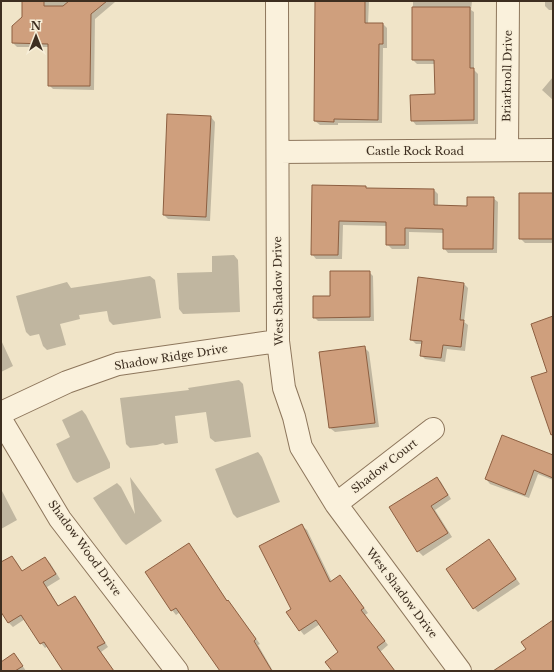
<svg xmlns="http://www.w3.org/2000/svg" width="554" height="672" viewBox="0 0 554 672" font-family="'Libre Baskerville',serif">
<rect width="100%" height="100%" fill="#f0e4c8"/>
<path fill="#0003" d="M23,1H114L115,2L95,19L94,90L53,89L49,85V47H17L13,43L23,17Z
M316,1H369L368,24H383L387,28V48H383L382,123H338V125H320L315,121Z
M413,1H472L471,10L474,12V70L478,74V124L416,125L412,120L436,95L435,64H417L413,60Z
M545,1H553V10H549L545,6Z
M553,77V100L542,90Z
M211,117L215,122L210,221L168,219L164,215Z
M365,187L368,189L434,190L438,194V206L468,207L493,198L498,202L497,253H448L444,248V233L409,232V249H392L387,244V226L343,225L342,259H316L312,254Z
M553,194V243H525L520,238Z
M234,255L238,260L240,312L183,314L179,309L177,273L212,272V256Z
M369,272L373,276L374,321H318L314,317L331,297Z
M150,276L155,280L161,318L113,325L109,321L107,311L79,315L80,319L60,324L66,345L47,350L43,346L39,334L30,336L26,332L16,296L67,282L71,288Z
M419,278L464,284L468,288L464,322L468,325L465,351L447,349L445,362L425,359L421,355L422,344H416L411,339Z
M1,340L13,366L1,372Z
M364,347L369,352L379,427L335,432L330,428L320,353Z
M239,380L243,384L251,437L215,442L210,438L206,412L175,416L178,443L165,445L163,443L157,445L130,448L126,444L120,398L189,390L188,388Z
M82,410L86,415L110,463V468L77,483L73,479L56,444L70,437L62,420Z
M258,452L262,457L280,502L237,518L233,514L215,469Z
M553,456V480L538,474L529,498L490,484L486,479Z
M130,477L162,521L126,545L122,541L93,498L117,483L121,487L135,514Z
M437,478L441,482L451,499L435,510L452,537L423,556L418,551L390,507Z
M1,489L17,520L1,529Z
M302,526L307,530L332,582L340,576L344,580L368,613L365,615L388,645L380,652L395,671H333L340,652L320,624L304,635L300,630L288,612L292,610Z
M189,544L193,549L228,602L232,606L260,644L258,645L273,671H229L180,612L176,615L172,610L147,572Z
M493,545L520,584L478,612L474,608Z
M11,557L16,561L23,572L45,558L50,563L60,579L47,587L59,607L75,597L79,601L108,647L101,652L114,671H65L48,646L45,648L41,643L25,619L13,627L8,622L1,610V563Z
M14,654L18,659L26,671H1V663Z"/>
<path fill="#cf9f7d" stroke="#8d5f41" d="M22,1H44V6H63L69,1H107L91,14L90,86H48V44L12,43V26L22,17Z
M315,1H365V23H383V44H379L378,120L334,119V122L314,121Z
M412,7H470V68H474V120L411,121L410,95L435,94L434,60H412Z
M167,114L211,116L206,217L163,215Z
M312,185L366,186V188L434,189V205L467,206V197H494L493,249H443V229L405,228V245H386V222L339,221L338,255H311Z
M519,193H553V239H519Z
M330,271H370V317L313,318V296H330Z
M418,277L464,283L460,320H464L461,347L443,345L441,358L420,356L422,341L410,340Z
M553,316V434L551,435L531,377L547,372L531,324Z
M365,346L375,423L329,428L319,352Z
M502,435L553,455V478L534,470L525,495L485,479Z
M437,477L448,495L431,506L448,533L417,552L389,507Z
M302,524L330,582L340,575L364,608L361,610L385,641L377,647L395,671H332L325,662L338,652L316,620L299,631L286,612L291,609L259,546Z
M489,539L516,579L473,609L446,569Z
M189,543L227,601L228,600L256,639L254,641L272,671H220L176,608L171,611L145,572Z
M12,556L22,571L45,557L56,574L43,582L58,606L75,596L105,643L97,647L114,671H63L44,642L40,644L21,615L8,623L1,612V562Z
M553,620V671H493L526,649L521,642Z
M14,653L23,666L15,671H1V662Z"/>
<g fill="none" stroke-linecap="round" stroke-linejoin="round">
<g stroke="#8d765c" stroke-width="24">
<path id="minor" d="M277,1L278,341L284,388L294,417L301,447L336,504L460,671
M507,150L508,1
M278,152L553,150
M1,413L67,382L118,364L278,341
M1,420L60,519L177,671
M336,504L433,429"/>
</g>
<use href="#minor" stroke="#faf1dc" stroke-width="22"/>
</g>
<g text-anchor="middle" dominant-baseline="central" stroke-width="3" stroke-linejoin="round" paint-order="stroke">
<g font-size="11" fill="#3d2e20" stroke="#f7eed8">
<text transform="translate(507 76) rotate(-89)">Briarknoll Drive</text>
<text x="415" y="151">Castle Rock Road</text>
<text transform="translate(278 291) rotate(-91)">West Shadow Drive</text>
<text transform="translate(171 357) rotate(-9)">Shadow Ridge Drive</text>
<text transform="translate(384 466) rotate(-38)">Shadow Court</text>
<text transform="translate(85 548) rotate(54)">Shadow Wood Drive</text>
<text transform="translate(402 593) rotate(53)">West Shadow Drive</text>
</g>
</g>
<rect width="554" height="672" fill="none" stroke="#3d2e20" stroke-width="4"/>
<g transform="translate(36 36)" stroke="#f7eed8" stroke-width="3" paint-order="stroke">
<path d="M0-3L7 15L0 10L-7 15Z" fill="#3d2e20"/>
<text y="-6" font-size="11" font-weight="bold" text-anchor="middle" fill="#3d2e20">N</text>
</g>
</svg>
